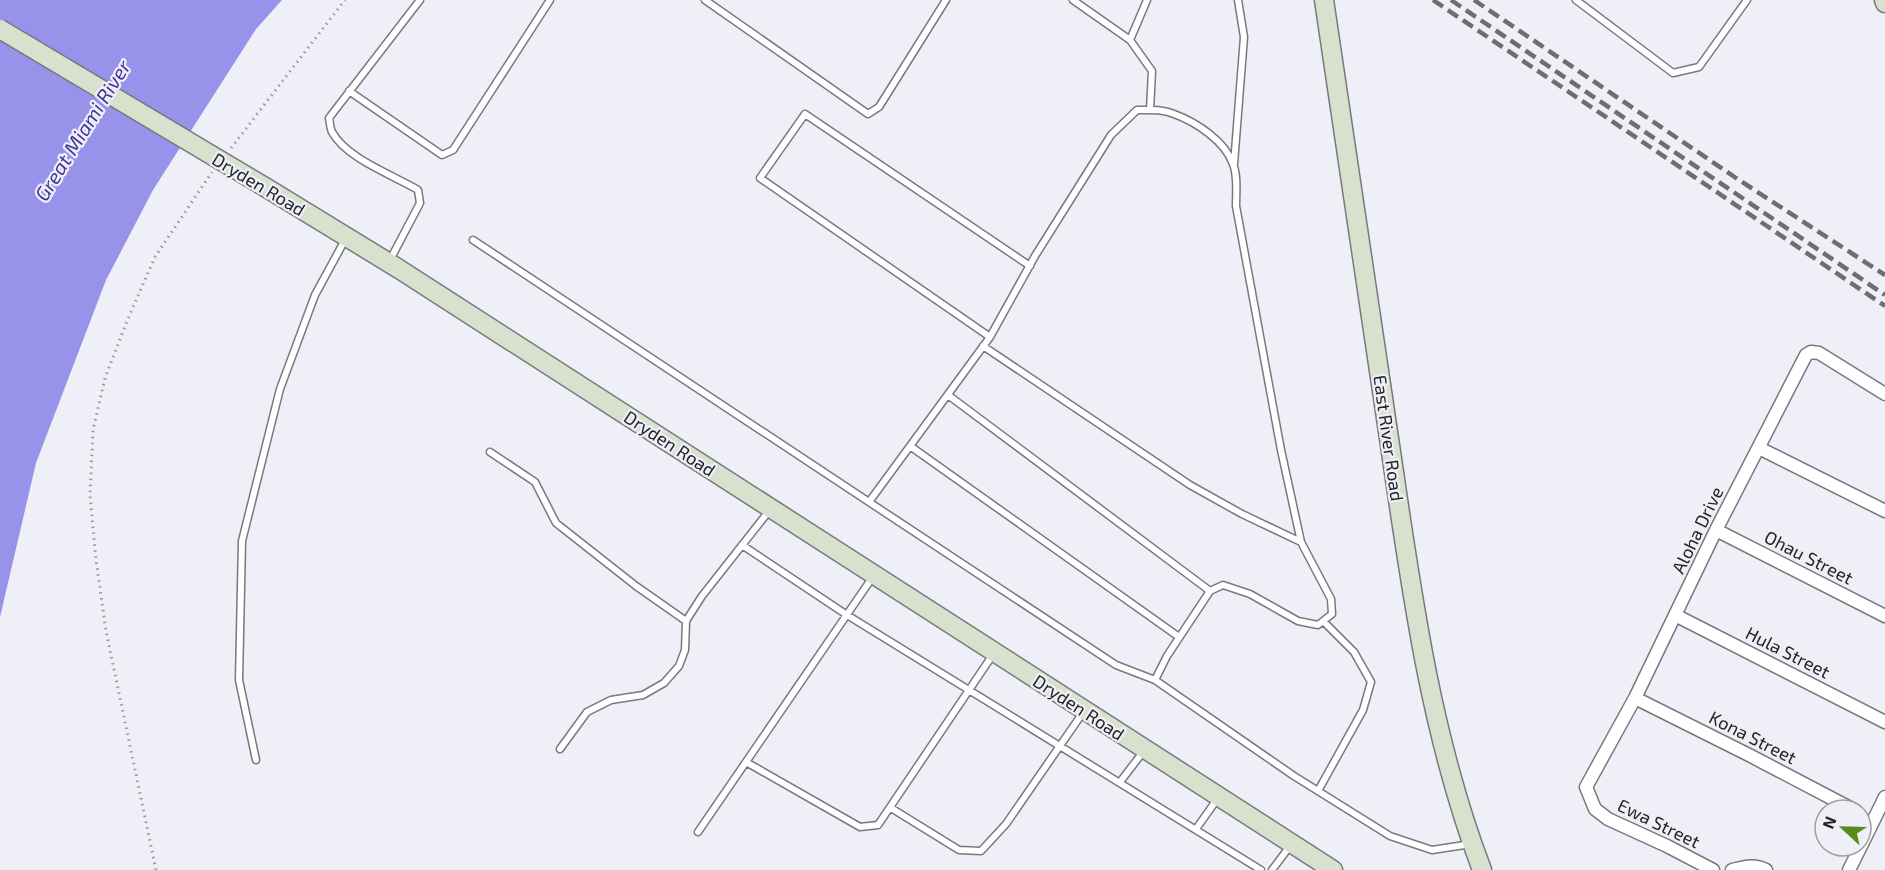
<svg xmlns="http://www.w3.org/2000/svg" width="1885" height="870" viewBox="0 0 1885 870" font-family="'Exo 2',sans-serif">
<rect width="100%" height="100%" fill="#efeff7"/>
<path fill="#9792ea" d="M0,0H282L256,29L153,190L106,280L36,463L0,617Z"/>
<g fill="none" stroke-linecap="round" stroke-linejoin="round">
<g stroke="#78787f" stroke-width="9">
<path id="lane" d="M705,0L868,114L879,107L946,0
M1073,0L1130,40L1152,71L1150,110
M1576,0L1673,73L1699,67L1747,0
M1130,40L1147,0
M349,91L442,155L453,150L550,0
M1234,164L1244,37L1238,0
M473,240L869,502
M389,262L420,203L418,190C393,175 347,159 332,132C330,128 330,122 329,118L420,0
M990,337L760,178L805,114L1030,266
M983,346L1190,485L1242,514L1301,542
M948,395L1210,591
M910,446L1179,637
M490,452L535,482L556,523L636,586L686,621L702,596L769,511
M742,545L847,615L1261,870
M1155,680L1116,665L869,502L990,337L1035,256L1111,135L1137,110C1150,110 1162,109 1174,114C1196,122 1225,141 1233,164C1238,176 1236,193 1236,206L1281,450L1301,542L1331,599L1332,614L1318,625L1298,621L1250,594L1223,585L1210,591L1167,656L1155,680L1294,776L1390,836L1432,850L1471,844
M560,749L587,712L611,700L643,695L664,683L679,666L685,650L686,621
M256,760L239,680L242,541L280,389L315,295L346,238
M746,762L860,827L878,825L994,653
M1120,782L1143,752
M1318,791L1363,710L1371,682L1354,652L1323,621
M891,808L959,850L981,851L1006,824L1084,711
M1196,829L1218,798
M698,832L872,578
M1272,870L1290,846"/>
</g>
<g stroke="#78787f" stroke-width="15">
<path id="street" d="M1759,448L1885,511
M1716,530L1885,616
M1675,615L1885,722
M1635,698L1751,756L1854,810
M1861,846L1885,797
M1713,870L1667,846L1608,819L1595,809L1586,787L1635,698L1716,530L1806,355L1811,352L1819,353L1885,394
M1732,870C1745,867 1754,864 1766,870
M1849,870L1861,846"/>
</g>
<g stroke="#78787f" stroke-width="21">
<path id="secondary" d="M1324,0C1346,148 1368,297 1390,445C1411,588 1430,734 1482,870
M1884,0L1885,3
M265,187L399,269L1333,870"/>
</g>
<path stroke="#98989e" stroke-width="3" stroke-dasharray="1.5 4.5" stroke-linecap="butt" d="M231,148L345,0
M156,870L106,631L96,560L90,495L93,430L105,378L127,321L155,257L212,172"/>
<use href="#lane" stroke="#fff" stroke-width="6"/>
<use href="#street" stroke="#fff" stroke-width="12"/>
<use href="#secondary" stroke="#d7e1cd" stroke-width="18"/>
<path stroke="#6d6d72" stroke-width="4.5" stroke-dasharray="12 6" stroke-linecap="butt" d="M1433,0L1885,306
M1451,0L1885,295
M1474,0L1736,178L1885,275"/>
<g stroke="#78787f" stroke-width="21" stroke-linecap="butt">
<path id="secondary-bridge" d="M0,29L265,187"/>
</g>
<use href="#secondary-bridge" stroke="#d7e1cd" stroke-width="18"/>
</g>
<g text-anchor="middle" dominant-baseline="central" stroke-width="4.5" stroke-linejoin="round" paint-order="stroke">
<g font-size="18" fill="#242427" stroke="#efeff7">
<text transform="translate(259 184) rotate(31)">Dryden Road</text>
<text transform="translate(1389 438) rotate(82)">East River Road</text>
<text transform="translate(670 443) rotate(33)">Dryden Road</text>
<text transform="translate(1697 530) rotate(-64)">Aloha Drive</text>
<text transform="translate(1809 557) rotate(27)">Ohau Street</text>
<text transform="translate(1788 652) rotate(27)">Hula Street</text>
<text transform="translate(1079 707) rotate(33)">Dryden Road</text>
<text transform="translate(1753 737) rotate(27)">Kona Street</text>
<text transform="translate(1659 823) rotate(26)">Ewa Street</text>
</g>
<g font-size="20" font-style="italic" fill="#453398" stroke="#efeff7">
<text transform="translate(82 130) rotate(-58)">Great Miami River</text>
</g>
</g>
<g transform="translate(1843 828) rotate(292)"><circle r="28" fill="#efeff7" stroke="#9e9ea4" stroke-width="1.5"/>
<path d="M0-4.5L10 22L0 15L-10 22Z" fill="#5b8a1c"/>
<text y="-9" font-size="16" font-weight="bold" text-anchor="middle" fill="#242427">N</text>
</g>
</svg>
